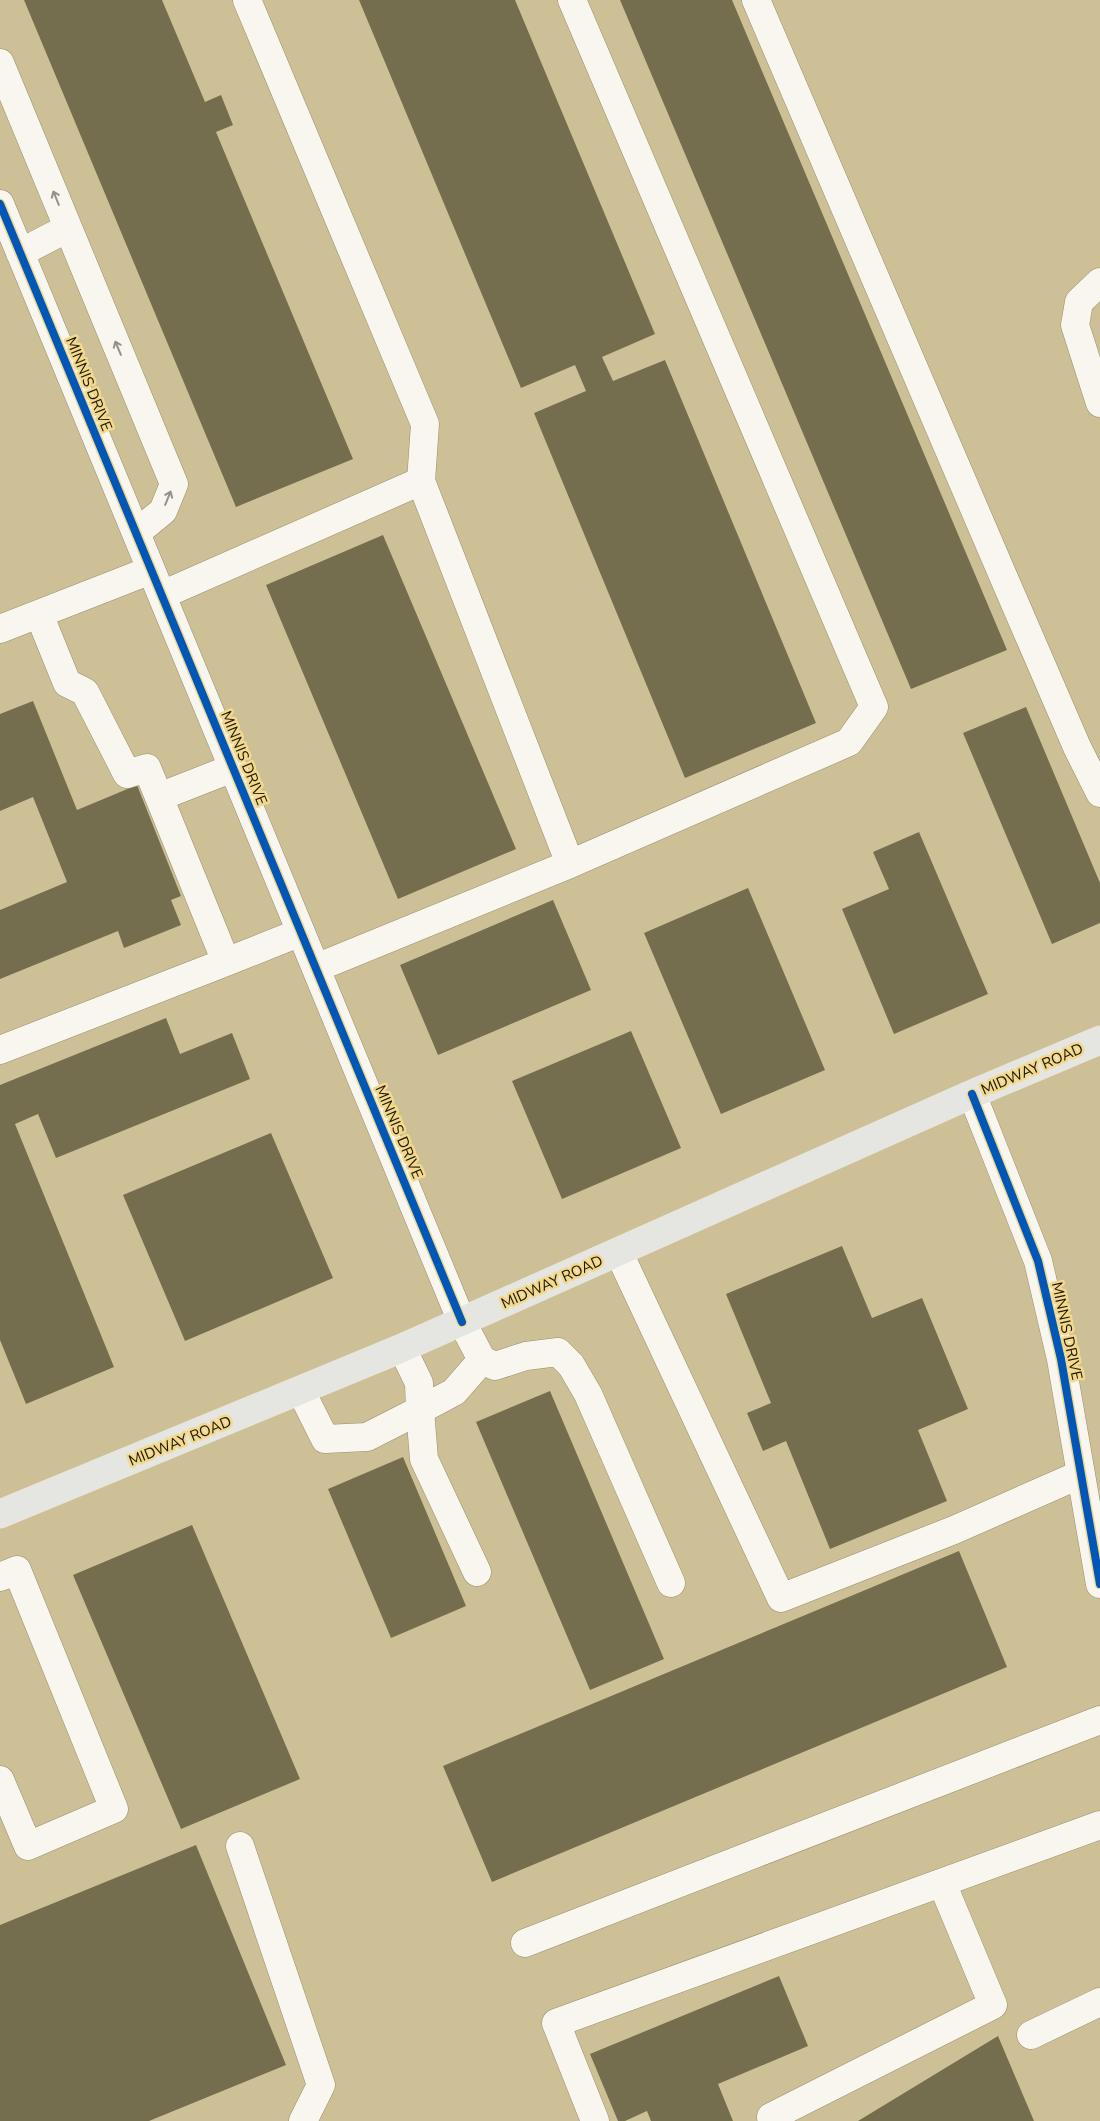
<svg xmlns="http://www.w3.org/2000/svg" width="1100" height="2121" viewBox="0 0 1100 2121" font-family="'Nunito Sans',sans-serif">
<rect width="100%" height="100%" fill="#cdc096"/>
<path fill="#746e4f" d="M24,0H162L205,102L221,95L233,125L216,132L353,459L236,507Z
M359,0H515L655,334L602,357L613,381L665,360L816,723L685,778L534,413L586,391L575,365L521,388Z
M620,0H732L1007,650L911,689Z
M383,535L516,849L398,899L266,585Z
M33,701L77,810L137,785L181,896L171,900L181,925L124,948L118,931L0,979V910L67,882L33,797L0,811V714Z
M1026,707L1100,883V923L1052,944L963,733Z
M919,832L988,994L894,1034L842,909L889,889L873,852Z
M748,888L825,1070L721,1114L644,933Z
M553,900L591,990L438,1055L400,965Z
M166,1018L180,1054L232,1033L250,1079L56,1158L38,1114L15,1124L114,1367L26,1404L0,1340V1085Z
M631,1031L681,1148L562,1199L512,1081Z
M271,1133L333,1278L185,1341L123,1195Z
M842,1246L872,1318L922,1298L968,1409L918,1430L947,1501L830,1549L786,1441L763,1451L747,1413L771,1403L726,1294Z
M550,1391L664,1659L590,1690L476,1422Z
M403,1457L466,1606L391,1638L328,1489Z
M192,1525L300,1779L181,1829L73,1575Z
M959,1551L1007,1667L492,1882L443,1766Z
M196,1845L286,2065L149,2121H0V1925Z
M779,1976L808,2046L718,2084L733,2121H651L647,2111L625,2121H618L590,2054Z
M998,2036L1034,2121H858Z"/>
<g fill="none" stroke-linecap="round" stroke-linejoin="round">
<g stroke="#988e6c" stroke-width="29">
<path id="minor" d="M756,0L1007,585L1077,747L1100,793
M0,63L174,484L163,511L136,533
M0,204L462,1322L482,1360L495,1366L526,1356L558,1352L571,1365L588,1394L671,1583
M20,253L68,228
M1100,282L1079,302L1075,325L1100,403
M162,595L421,481L425,424L247,0
M39,614L67,683L85,692L127,774L147,768L159,797
M0,629L151,570
M570,864L849,742L874,707L572,0
M226,962L301,932
M316,968L570,864L421,481
M0,1050L226,962L159,797L233,768
M972,1094L1038,1261L1061,1359L1100,1584
M619,1253L781,1598L954,1530L1081,1474
M301,1391L325,1439L367,1437L420,1410L419,1383L402,1348
M477,1572L424,1459L420,1410L454,1392L482,1360
M0,1577L17,1570L114,1809L28,1846L0,1780
M240,1846L321,2085L303,2121
M525,1943L1100,1720
M1031,2035L1100,2002
M595,2121L556,2023L1100,1825
M773,2121L771,2117L993,2005L942,1883"/>
</g>
<g stroke="#e8e3d0" stroke-width="29">
<path id="major" d="M0,1514L402,1348L972,1094L1100,1040"/>
</g>
<use href="#minor" stroke="#f8f6ef" stroke-width="28"/>
<use href="#major" stroke="#e5e5e2" stroke-width="28"/>
<g stroke="#f2d98d" stroke-width="11">
<path id="cycleway" d="M0,204L462,1322
M972,1094L1038,1261L1061,1359L1100,1584"/>
</g>
<use href="#cycleway" stroke="#0057b8" stroke-width="8"/>
</g>
<defs><path id="oneway-shaft" d="M-6 0H5M1.5-3L5.5 0L1.5 3" fill="none" stroke-width="1.6" stroke-linecap="round" stroke-linejoin="round" transform="scale(1.25)"/></defs>
<g stroke="#959184">
<use href="#oneway-shaft" transform="translate(56 198) rotate(-112)"/>
<use href="#oneway-shaft" transform="translate(118 348) rotate(-113)"/>
<use href="#oneway-shaft" transform="translate(168 498) rotate(-68)"/>
</g>
<g text-anchor="middle" dominant-baseline="central" stroke-width="5" stroke-linejoin="round" paint-order="stroke">
<g font-size="15" fill="#1d1601" stroke="#f2d98d">
<text transform="translate(89 384) rotate(68)">MINNIS DRIVE</text>
<text transform="translate(244 758) rotate(68)">MINNIS DRIVE</text>
<text transform="translate(1032 1069) rotate(-23)">MIDWAY ROAD</text>
<text transform="translate(399 1132) rotate(67)">MINNIS DRIVE</text>
<text transform="translate(552 1282) rotate(-24)">MIDWAY ROAD</text>
<text transform="translate(1067 1331) rotate(78)">MINNIS DRIVE</text>
<text transform="translate(180 1441) rotate(-22)">MIDWAY ROAD</text>
</g>
</g>
</svg>
